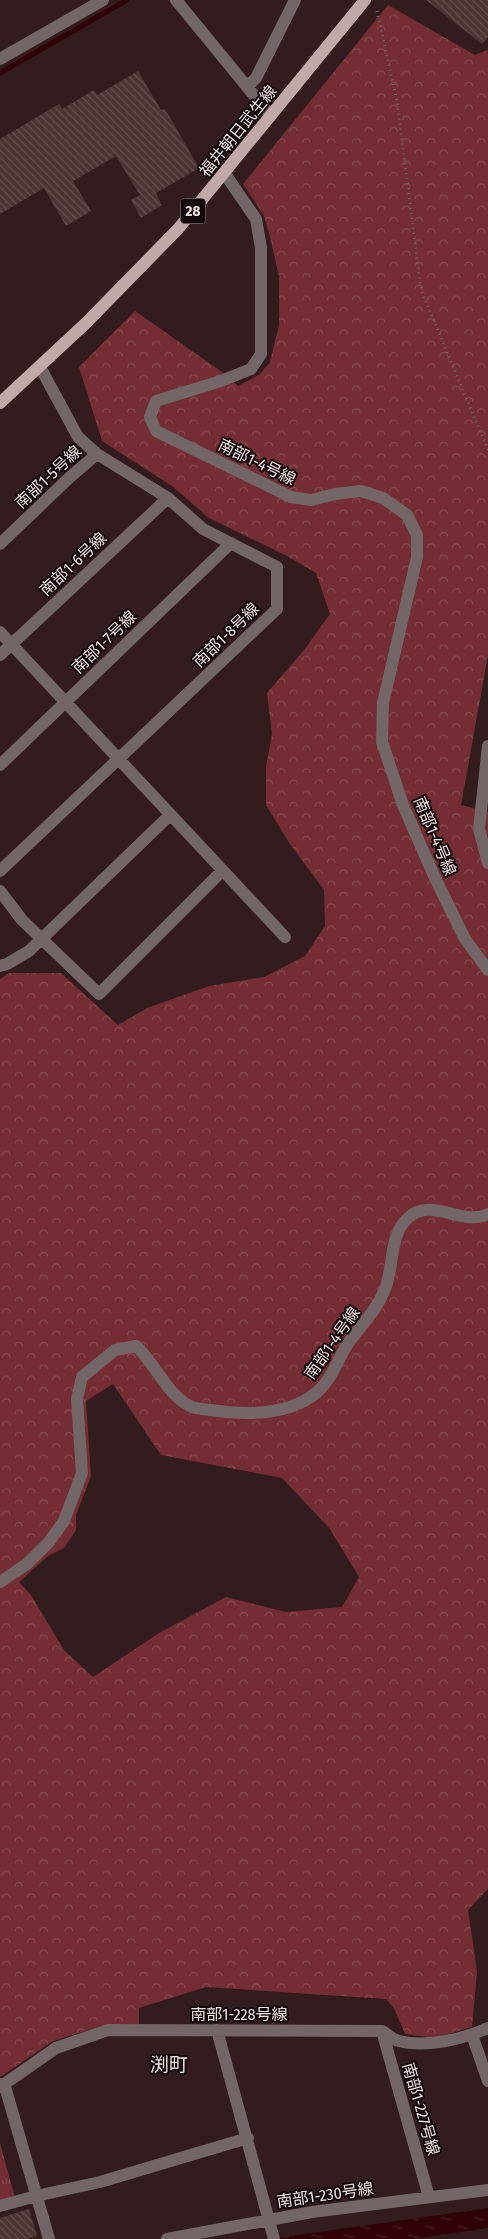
<svg xmlns="http://www.w3.org/2000/svg" width="488" height="2239" viewBox="0 0 488 2239" font-family="'Fira Sans Condensed','Noto Sans JP',sans-serif">
<defs>
<pattern id="grass-tufts" width="24" height="20" patternUnits="userSpaceOnUse" patternTransform="scale(1.25)"><rect width="24" height="20" fill="#742d34"/><path d="M3 7l-1-3M5 7V3M7 7l1-3M15 17l-1-3M17 17v-4M19 17l1-3" fill="none" stroke="#884b51"/></pattern>
<pattern id="forest-crowns" width="20" height="18" patternUnits="userSpaceOnUse" patternTransform="scale(1.25)"><rect width="20" height="18" fill="#742d34"/><path d="M2 6a3 3 0 1 1 6 0M12 15a3 3 0 1 1 6 0" fill="none" stroke="#884b51"/></pattern>
<pattern id="water-ripples" width="26" height="14" patternUnits="userSpaceOnUse" patternTransform="scale(1.25)"><rect width="26" height="14" fill="#300008"/><path d="M2 4q2-2 4 0t4 0M15 11q2-2 4 0t4 0" fill="none" stroke="#4e252c"/></pattern>
<pattern id="building-back-hatch" width="6" height="6" patternUnits="userSpaceOnUse" patternTransform="scale(1.25)"><rect width="6" height="6" fill="#4c3435"/><path d="M-1 5l2 2M0 0l6 6M5-1l2 2" fill="none" stroke="#665152"/></pattern>
</defs>
<rect width="100%" height="100%" fill="#321c1d"/>
<path fill="url(#grass-tufts)" d="M0,2143L15,2198L0,2202Z"/>
<path fill="url(#forest-crowns)" fill-rule="evenodd" d="M388,5L475,55L488,50V655L461,805L488,812V1889L468,1910L477,1971L472,2027L435,2038L405,2034L394,2008L386,1999L206,1987L139,2008V2024H108L53,2041L0,2077V979L9,973H61L118,1025L147,1008L209,986L264,977L305,956L325,926L324,890L290,844L266,805V767L272,734L267,693L304,650L330,614L316,573L287,556L209,518L172,486L102,441L79,367L135,311L222,372L238,386L259,375L270,362L279,325V276L269,233L264,216L243,184ZM113,1384L161,1455L282,1478L330,1529L359,1577L342,1607L286,1612L226,1597L159,1633L93,1677L64,1650L31,1595L19,1582L48,1556L64,1548L76,1530V1515L91,1476L86,1401Z"/>
<path fill="url(#water-ripples)" d="M488,2208V2228L412,2239H270Z"/>
<g fill="none" stroke-linecap="round" stroke-linejoin="round">
<path stroke="#300008" stroke-width="5" d="M0,73L127,0"/>
</g>
<path fill="url(#building-back-hatch)" d="M426,0H488V37L482,44Z
M138,71L161,110L165,109L199,168L156,193L162,205L141,218L131,200L140,195L116,156L73,181L91,211L66,226L44,188L0,214V139L59,104L62,109L94,90L97,95Z
M29,2209L37,2236L27,2239H0V2218Z"/>
<g fill="none" stroke-linecap="round" stroke-linejoin="round">
<path stroke="#796666" stroke-width="3" stroke-dasharray="1 4" stroke-linecap="butt" d="M377,11L397,101L421,290L488,450"/>
<path stroke="#726666" stroke-width="12" d="M176,0L271,116
M0,59L103,0
M247,87L256,78L295,0
M225,174L256,219L261,248V354L251,369L221,381L156,401L150,417L156,431L291,497L311,500L335,494L361,491L383,498L407,515L417,535V557L383,703L382,742L403,805L435,878L465,939L488,970
M0,544L70,477L97,454
M0,632L285,937
M0,655L168,498
M488,746L479,829L488,863
M0,765L231,543
M0,871L277,609V567L203,529L168,498L97,454L78,437L40,367
M0,891L22,920L99,994L222,871
M0,966L7,964L29,951L170,815
M0,1582L27,1564L49,1542L64,1521L82,1473L77,1399L82,1377L115,1350L136,1346C156,1364 167,1396 192,1407C197,1409 205,1409 211,1410C245,1415 288,1416 316,1393C333,1379 337,1359 349,1342C362,1324 377,1310 385,1289C394,1268 389,1234 408,1218C431,1196 463,1227 488,1214
M217,2030L274,2239
M382,2031L429,2197
M472,2035L488,2081
M2,2084L6,2090L49,2239
M0,2087L56,2048L108,2030L382,2031C387,2034 393,2040 399,2041C425,2048 464,2039 488,2028
M0,2206L36,2196L100,2182L248,2138
M167,2239L312,2212L488,2190"/>
<path stroke="#c2a9a9" stroke-width="12" d="M0,403L86,323L178,229L365,0"/>
</g>
<g text-anchor="middle" dominant-baseline="central" stroke-width="4" stroke-linejoin="round" paint-order="stroke">
<rect fill="#13090a" stroke="#aea0a0" stroke-width="1" x="180.5" y="198.5" width="25" height="25" rx="4"/>
<g font-size="15" font-weight="bold" fill="#f1e1e1">
<text x="193" y="211">28</text>
</g>
<g font-size="16" fill="#f1e1e1" stroke="#13090a">
<text transform="translate(238 131) rotate(-51)">福井朝日武生線</text>
<text transform="translate(257 462) rotate(26)">南部1-4号線</text>
<text transform="translate(48 477) rotate(-43)">南部1-5号線</text>
<text transform="translate(73 564) rotate(-43)">南部1-6号線</text>
<text transform="translate(226 635) rotate(-44)">南部1-8号線</text>
<text transform="translate(104 642) rotate(-44)">南部1-7号線</text>
<text transform="translate(435 836) rotate(67)">南部1-4号線</text>
<text transform="translate(332 1343) rotate(-55)">南部1-4号線</text>
<text x="239" y="2014">南部1-228号線</text>
<text transform="translate(421 2109) rotate(74)">南部1-227号線</text>
<text transform="translate(325 2195) rotate(-8)">南部1-230号線</text>
</g>
<g font-size="19" fill="#f1e1e1" stroke="#13090a">
<text x="169" y="2064">渕町</text>
</g>
</g>
</svg>
